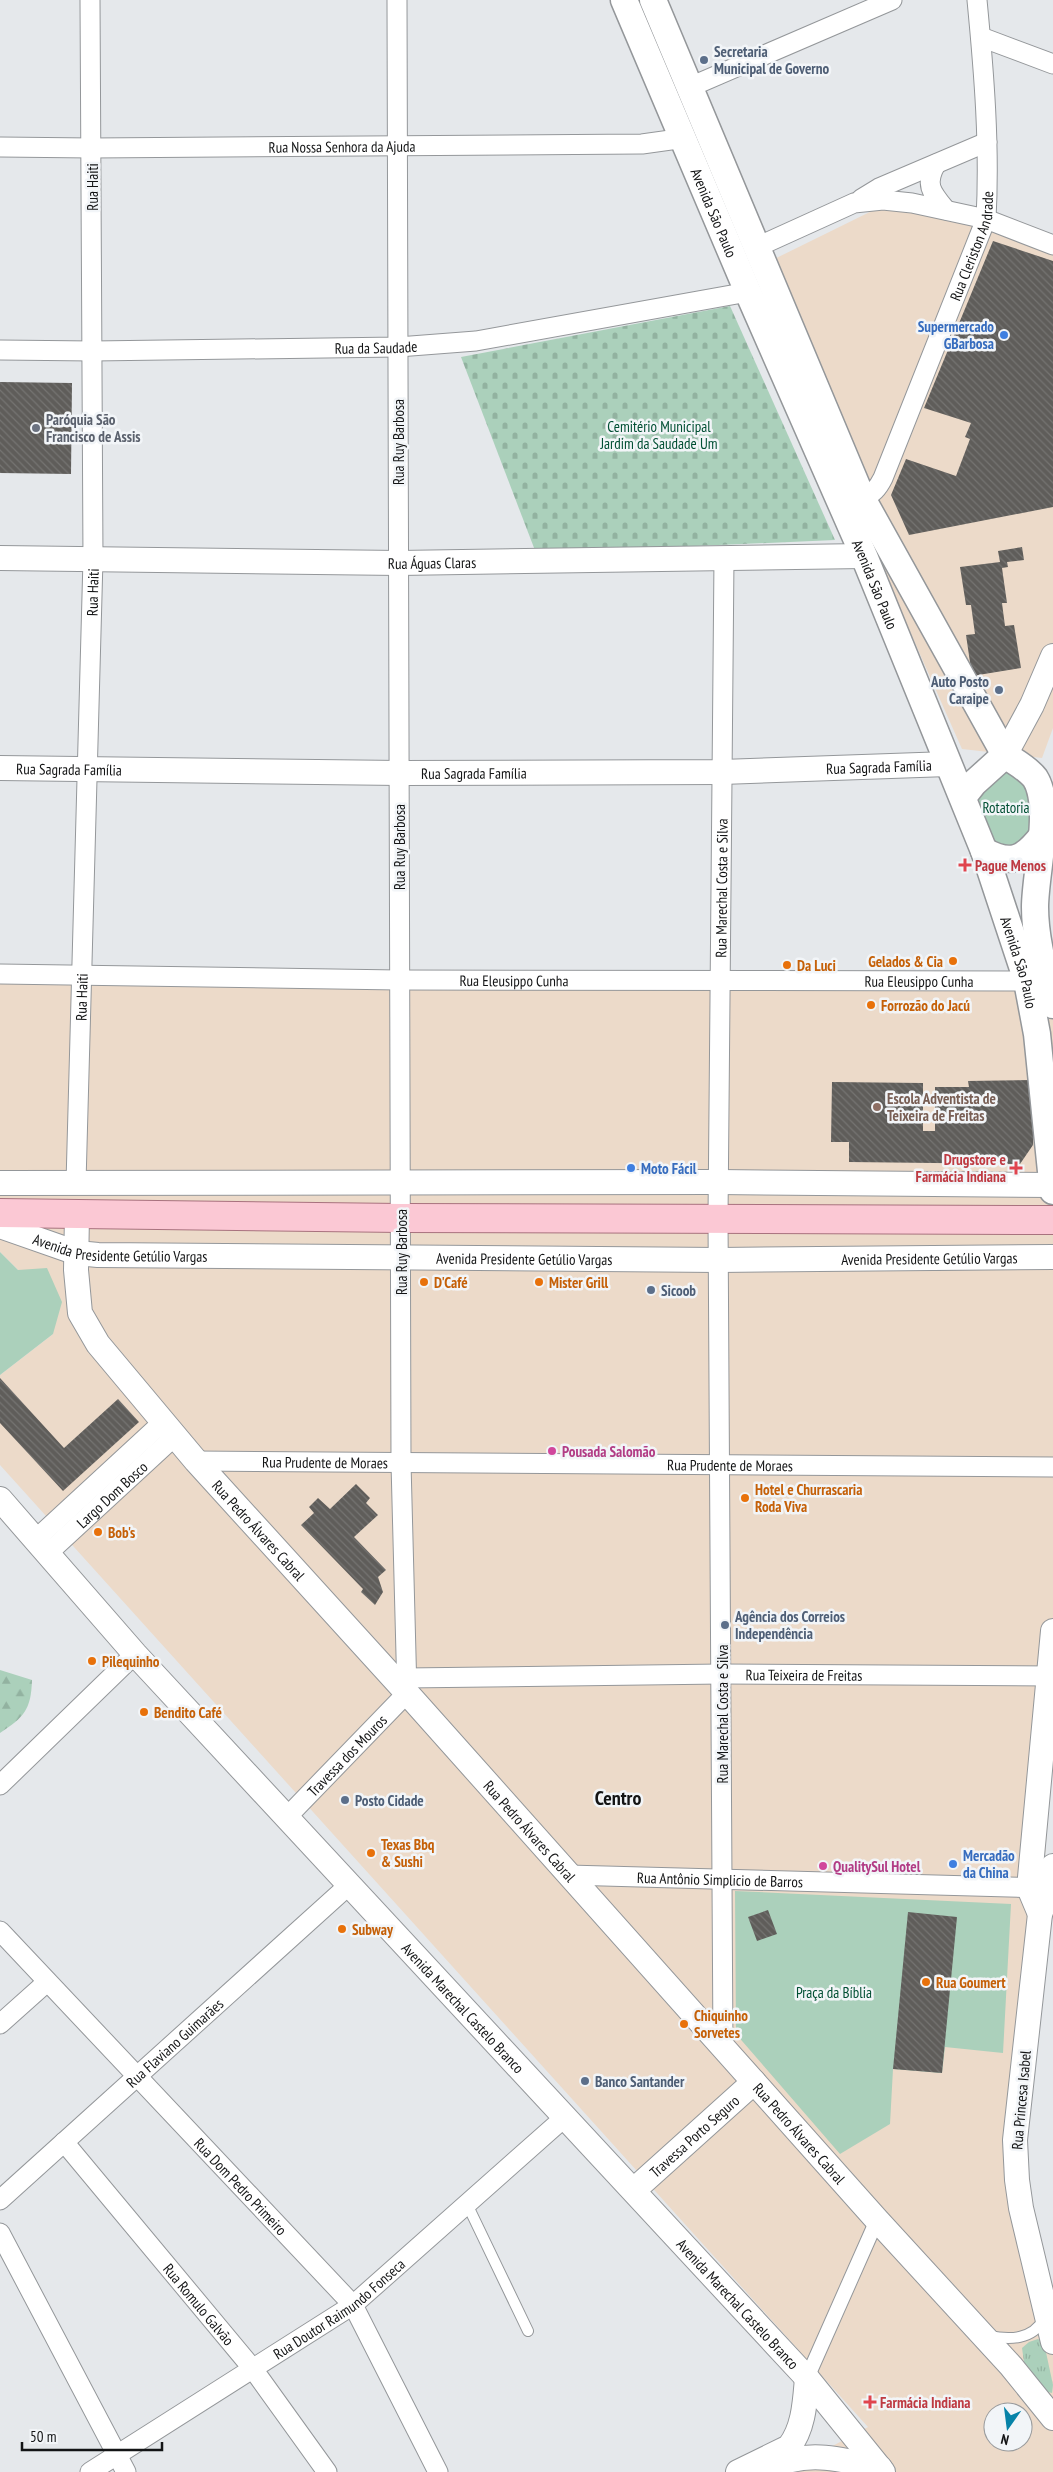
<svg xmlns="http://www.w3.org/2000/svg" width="1053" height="2472" viewBox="0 0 1053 2472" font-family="'PT Sans Narrow',sans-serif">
<defs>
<pattern id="grass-tufts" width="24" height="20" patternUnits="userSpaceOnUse" patternTransform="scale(1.25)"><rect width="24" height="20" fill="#abd0bb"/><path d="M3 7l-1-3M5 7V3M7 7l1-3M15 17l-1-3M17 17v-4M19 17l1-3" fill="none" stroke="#92b2a0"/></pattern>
<pattern id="forest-firs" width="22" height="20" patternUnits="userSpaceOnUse" patternTransform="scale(1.25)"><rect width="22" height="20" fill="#abd0bb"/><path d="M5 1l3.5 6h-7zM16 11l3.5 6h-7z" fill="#92b2a0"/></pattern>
<pattern id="cemetery-stones" width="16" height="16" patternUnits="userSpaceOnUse" patternTransform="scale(1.25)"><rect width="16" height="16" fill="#abd0bb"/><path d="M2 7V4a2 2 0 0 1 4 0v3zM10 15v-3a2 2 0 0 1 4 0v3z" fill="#92b2a0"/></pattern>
<pattern id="building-back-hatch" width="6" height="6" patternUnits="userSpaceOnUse" patternTransform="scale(1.25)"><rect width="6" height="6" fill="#5f5d5a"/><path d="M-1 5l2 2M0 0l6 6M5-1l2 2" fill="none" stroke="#757472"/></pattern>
</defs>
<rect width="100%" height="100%" fill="#e5e8eb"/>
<path fill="#ecdac9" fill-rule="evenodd" d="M886,204L967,219L1053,252V728L1042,758L962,749L750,271Z
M1053,977V1746L1023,2161L1053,2292V2472H784L868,2427L0,1465V1375L53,1334L18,1270L0,1252V979ZM993,2412H1023V2442H993Z"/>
<path fill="url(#grass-tufts)" d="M1038,2339L1044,2343L1053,2385L1052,2393L1048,2392L1024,2362L1022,2348L1029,2342Z"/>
<path fill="url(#forest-firs)" d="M0,1670L32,1680C31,1710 24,1717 0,1733Z"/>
<path fill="url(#cemetery-stones)" d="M730,306L835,540L536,553L461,357Z"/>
<path fill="#abd0bb" d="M1006,764L1029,784L1036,832L1025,847L989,846L975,799Z
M0,1252L18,1270L47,1268L62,1302L53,1334L0,1375Z
M735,1891L1011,1904L1003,2053L945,2047L942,2073L893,2069L890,2124L840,2154L736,2034Z"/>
<path fill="url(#building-back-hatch)" d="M993,241L1053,261V507L909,535L891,495L906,459L956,476L970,439L965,437L971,423L924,408Z
M0,382L72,383L71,474L0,473Z
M1022,547L1024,560L1007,562L1008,567L1002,568L1007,603H1002L1005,626L1014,625L1021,668L972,676L966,635L975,634L971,605H966L960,567L1000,562L998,551Z
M1033,1080V1145L1020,1164L849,1162V1142H831L832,1082L923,1083V1131H935V1087H969L968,1081Z
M0,1378L64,1448L118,1399L139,1422L63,1491L0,1423Z
M356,1484L370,1498L366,1503L378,1515L354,1537L386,1570L378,1577L383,1592L375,1605L361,1592L363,1589L301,1525L314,1513L309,1507L318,1498L330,1509Z
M768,1910L777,1934L757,1941L748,1917Z
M908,1912L957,1917L942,2073L893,2069Z"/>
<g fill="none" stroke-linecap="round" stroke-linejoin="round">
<g stroke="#94979a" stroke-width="12">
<path id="service" d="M467,2204L528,2331
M989,2336C1010,2340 1032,2340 1044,2319"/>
</g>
<g stroke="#94979a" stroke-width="16">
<path id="pedestrian" d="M807,2378L877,2220"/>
</g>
<g stroke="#94979a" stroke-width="21">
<g id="minor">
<path d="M981,37L1053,64"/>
<path d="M690,87L892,0"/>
<path id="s1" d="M0,147L92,148L642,144L685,138"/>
<path d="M936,164C924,185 932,193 946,210"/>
<path d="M861,199L879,188L987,142"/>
<path d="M757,247L854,203L883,200L912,203L986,219L1053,245"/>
<path id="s2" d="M0,350L93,351L398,347L476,341L748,292"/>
<path id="s3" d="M862,498C873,494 878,488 883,478L986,219C990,146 984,73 977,0"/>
<path id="s4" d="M0,974L398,980L1027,981"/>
<path id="s5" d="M76,1183L93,559L90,0"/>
<path id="s6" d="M196,1461L1053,1467"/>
<path d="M35,1540L163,1422"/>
<path id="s7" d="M47,1554L175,1436"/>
<path id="s8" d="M405,1678L722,1674L1053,1676"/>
<path d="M0,1785L135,1654"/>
<path id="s9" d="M287,1817L407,1693L401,1463L397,0"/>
<path id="s10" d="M568,1875L1042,1888"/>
<path id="s11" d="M0,1931L353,2305L438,2472"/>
<path d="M0,2024L47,1982"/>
<path id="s12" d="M723,2048L718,1218L724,558"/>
<path id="s13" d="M64,2142L253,2369L327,2472"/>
<path id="s14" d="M0,2200L349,1885"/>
<path d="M0,2233L126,2472"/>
<path id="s15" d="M90,2472L353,2305L565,2117"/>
</g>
</g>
<g stroke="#94979a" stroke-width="26">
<g id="tertiary">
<path id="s16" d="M0,558L399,563L864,556"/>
<path d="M1005,755L1032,705L1053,656"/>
<path id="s17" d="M0,768L400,773L722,772L948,764"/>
<path d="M0,1183L718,1182L1053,1185"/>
<path id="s18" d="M77,1215L76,1270L80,1313L98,1344L196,1461L407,1693L877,2220L1011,2366L1053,2418"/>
<path id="s19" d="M0,1226L77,1253L98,1255L719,1260L1053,1257"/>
<path id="s20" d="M0,1499L135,1654L807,2378L883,2472"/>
<path d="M1053,1866L1050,1888L1040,1914L1015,2140L1017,2180L1021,2208L1053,2342"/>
<path d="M1040,1914L1029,1888L1053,1631"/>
<path id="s21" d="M634,2190L754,2082"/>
<path d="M772,2467C808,2449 844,2460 880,2468"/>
<path d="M738,2472L789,2447C804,2428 805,2401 807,2378"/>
</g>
</g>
<g stroke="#94979a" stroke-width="29">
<g id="secondary">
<path id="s22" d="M624,0L748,292L864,556L984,851L1027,981L1037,1034L1053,1191"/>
<path d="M653,0L862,498L1005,755C1015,762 1027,768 1035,778C1053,806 1035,873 1035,907C1035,940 1045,973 1053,1005"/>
<path d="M963,797L974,783L1005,755"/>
<path d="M984,851C1012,866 1024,859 1042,836"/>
</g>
</g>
<g stroke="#a8727e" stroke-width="30">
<path id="primary" d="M0,1213L401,1218L1053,1220"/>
</g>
<use href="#service" stroke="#fff" stroke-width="10"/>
<use href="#pedestrian" stroke="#fff" stroke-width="14"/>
<use href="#minor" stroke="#fff" stroke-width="19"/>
<use href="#tertiary" stroke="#fff" stroke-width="24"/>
<use href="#secondary" stroke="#fff" stroke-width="26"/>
<use href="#primary" stroke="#fbc8d4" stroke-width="28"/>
</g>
<g fill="#5c6f8a" stroke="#f2f5f8" stroke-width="2">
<circle cx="704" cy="60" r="5"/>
<circle cx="999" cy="690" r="5"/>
<circle cx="651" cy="1290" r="5"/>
<circle cx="725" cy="1625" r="5"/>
<circle cx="345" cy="1800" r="5"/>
<circle cx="585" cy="2081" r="5"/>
</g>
<g fill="#3f7fe0" stroke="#f2f5f8" stroke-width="2">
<circle cx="1004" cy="335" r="5"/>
<circle cx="631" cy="1168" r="5"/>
<circle cx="953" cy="1864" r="5"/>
</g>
<circle fill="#6b7280" stroke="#f2f5f8" stroke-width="2" cx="36" cy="428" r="5"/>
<g fill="#e0444e" stroke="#f2f5f8" stroke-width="2">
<path d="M962.5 857.5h5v5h5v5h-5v5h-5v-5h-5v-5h5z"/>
<path d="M1013.5 1160.5h5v5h5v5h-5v5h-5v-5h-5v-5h5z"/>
<path d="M867.5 2394.5h5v5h5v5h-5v5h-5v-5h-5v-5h5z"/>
</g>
<g fill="#e8710a" stroke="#f2f5f8" stroke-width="2">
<circle cx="953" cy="961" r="5"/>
<circle cx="787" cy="965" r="5"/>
<circle cx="871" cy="1005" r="5"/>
<circle cx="424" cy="1282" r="5"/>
<circle cx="539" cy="1282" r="5"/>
<circle cx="745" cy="1498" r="5"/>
<circle cx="98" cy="1532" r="5"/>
<circle cx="92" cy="1661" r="5"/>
<circle cx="144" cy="1712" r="5"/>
<circle cx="371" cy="1853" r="5"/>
<circle cx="342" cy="1929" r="5"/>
<circle cx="926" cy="1982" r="5"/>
<circle cx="684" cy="2024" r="5"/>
</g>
<circle fill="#8d6e63" stroke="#f2f5f8" stroke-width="2" cx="877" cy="1107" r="5"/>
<g fill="#d1479c" stroke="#f2f5f8" stroke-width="2">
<circle cx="552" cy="1451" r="5"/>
<circle cx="823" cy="1866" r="5"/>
</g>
<g text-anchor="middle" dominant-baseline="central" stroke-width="5" stroke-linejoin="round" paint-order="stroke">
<g font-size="15" font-weight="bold" fill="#4e5e75" stroke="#f2f5f8" text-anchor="start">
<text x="714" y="51">Secretaria<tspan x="714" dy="17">Municipal de Governo</tspan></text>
<text x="989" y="681" text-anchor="end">Auto Posto<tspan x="989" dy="17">Caraipe</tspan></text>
<text x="661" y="1290">Sicoob</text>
<text x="735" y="1616">Agência dos Correios<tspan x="735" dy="17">Independência</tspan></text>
<text x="355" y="1800">Posto Cidade</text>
<text x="595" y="2081">Banco Santander</text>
</g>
<g font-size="15" fill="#131415" stroke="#f2f5f8">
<text stroke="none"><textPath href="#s1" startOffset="342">Rua Nossa Senhora da Ajuda</textPath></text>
<text transform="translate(92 187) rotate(-90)">Rua Haiti</text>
<text stroke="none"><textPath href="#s22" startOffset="231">Avenida São Paulo</textPath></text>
<text stroke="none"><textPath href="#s3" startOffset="279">Rua Cleriston Andrade</textPath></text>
<text stroke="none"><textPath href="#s2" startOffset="376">Rua da Saudade</textPath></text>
<text transform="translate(398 442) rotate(-90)">Rua Ruy Barbosa</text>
<text stroke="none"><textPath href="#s16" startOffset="432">Rua Águas Claras</textPath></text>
<text stroke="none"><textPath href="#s22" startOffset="636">Avenida São Paulo</textPath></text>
<text stroke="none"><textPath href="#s5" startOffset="591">Rua Haiti</textPath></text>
<text stroke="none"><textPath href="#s17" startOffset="879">Rua Sagrada Família</textPath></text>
<text stroke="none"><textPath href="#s17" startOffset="69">Rua Sagrada Família</textPath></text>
<text stroke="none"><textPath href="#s17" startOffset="474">Rua Sagrada Família</textPath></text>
<text transform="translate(399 847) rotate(-90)">Rua Ruy Barbosa</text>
<text stroke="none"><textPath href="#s12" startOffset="1160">Rua Marechal Costa e Silva</textPath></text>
<text stroke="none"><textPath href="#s22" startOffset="1041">Avenida São Paulo</textPath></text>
<text stroke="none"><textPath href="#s4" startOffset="514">Rua Eleusippo Cunha</textPath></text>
<text stroke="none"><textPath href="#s4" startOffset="919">Rua Eleusippo Cunha</textPath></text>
<text stroke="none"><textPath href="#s5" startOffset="186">Rua Haiti</textPath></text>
<text stroke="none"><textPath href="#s19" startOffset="124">Avenida Presidente Getúlio Vargas</textPath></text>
<text transform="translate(401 1252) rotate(-90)">Rua Ruy Barbosa</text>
<text stroke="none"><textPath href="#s19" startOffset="934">Avenida Presidente Getúlio Vargas</textPath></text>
<text stroke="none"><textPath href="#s19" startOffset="529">Avenida Presidente Getúlio Vargas</textPath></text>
<text stroke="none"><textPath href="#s6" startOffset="129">Rua Prudente de Moraes</textPath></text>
<text stroke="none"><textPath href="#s6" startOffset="534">Rua Prudente de Moraes</textPath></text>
<text stroke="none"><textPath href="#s7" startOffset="88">Largo Dom Bosco</textPath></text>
<text stroke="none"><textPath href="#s18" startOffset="380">Rua Pedro Álvares Cabral</textPath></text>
<text stroke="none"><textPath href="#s8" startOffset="399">Rua Teixeira de Freitas</textPath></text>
<text transform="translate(722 1714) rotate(-90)">Rua Marechal Costa e Silva</text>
<text stroke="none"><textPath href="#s9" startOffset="86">Travessa dos Mouros</textPath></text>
<text stroke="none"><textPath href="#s18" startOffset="785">Rua Pedro Álvares Cabral</textPath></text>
<text stroke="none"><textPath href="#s10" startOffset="152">Rua Antônio Simplicio de Barros</textPath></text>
<text stroke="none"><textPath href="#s20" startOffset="688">Avenida Marechal Castelo Branco</textPath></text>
<text stroke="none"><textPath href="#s14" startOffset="235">Rua Flaviano Guimarães</textPath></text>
<text transform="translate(1021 2100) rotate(-85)">Rua Princesa Isabel</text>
<text stroke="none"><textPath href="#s18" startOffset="1190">Rua Pedro Álvares Cabral</textPath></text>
<text stroke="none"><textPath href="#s21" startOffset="81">Travessa Porto Seguro</textPath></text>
<text stroke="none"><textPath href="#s11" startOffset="351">Rua Dom Pedro Primeiro</textPath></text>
<text stroke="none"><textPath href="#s20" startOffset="1092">Avenida Marechal Castelo Branco</textPath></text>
<text stroke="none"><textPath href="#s13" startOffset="211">Rua Romulo Galvão</textPath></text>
<text stroke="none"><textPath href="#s15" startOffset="298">Rua Doutor Raimundo Fonseca</textPath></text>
</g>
<g font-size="15" font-weight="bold" fill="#366cbe" stroke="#f2f5f8" text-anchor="start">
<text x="994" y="326" text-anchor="end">Supermercado<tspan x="994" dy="17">GBarbosa</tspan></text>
<text x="641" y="1168">Moto Fácil</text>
<text x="963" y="1855">Mercadão<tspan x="963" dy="17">da China</tspan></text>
</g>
<g font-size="15" font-weight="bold" fill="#5b616d" stroke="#f2f5f8" text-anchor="start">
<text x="46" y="419">Paróquia São<tspan x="46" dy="17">Francisco de Assis</tspan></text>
</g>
<g font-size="15" fill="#004f33" stroke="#f2f5f8">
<text x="659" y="426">Cemitério Municipal<tspan x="659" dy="17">Jardim da Saudade Um</tspan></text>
<text x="1006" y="807">Rotatoria</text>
<text x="834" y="1992">Praça da Bíblia</text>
</g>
<g font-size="15" font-weight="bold" fill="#be3a42" stroke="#f2f5f8" text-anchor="start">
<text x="975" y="865">Pague Menos</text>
<text x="1006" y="1159" text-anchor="end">Drugstore e<tspan x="1006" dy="17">Farmácia Indiana</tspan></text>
<text x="880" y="2402">Farmácia Indiana</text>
</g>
<g font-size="15" font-weight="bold" fill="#c56008" stroke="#f2f5f8" text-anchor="start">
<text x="943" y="961" text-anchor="end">Gelados &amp; Cia</text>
<text x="797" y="965">Da Luci</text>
<text x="881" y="1005">Forrozão do Jacú</text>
<text x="434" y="1282">D'Café</text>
<text x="549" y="1282">Mister Grill</text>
<text x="755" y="1489">Hotel e Churrascaria<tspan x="755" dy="17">Roda Viva</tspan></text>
<text x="108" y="1532">Bob's</text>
<text x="102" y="1661">Pilequinho</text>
<text x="154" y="1712">Bendito Café</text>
<text x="381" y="1844">Texas Bbq<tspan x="381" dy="17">&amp; Sushi</tspan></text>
<text x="352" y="1929">Subway</text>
<text x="936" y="1982">Rua Goumert</text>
<text x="694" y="2015">Chiquinho<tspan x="694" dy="17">Sorvetes</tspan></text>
</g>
<g font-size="15" font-weight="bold" fill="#785e54" stroke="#f2f5f8" text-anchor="start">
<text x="887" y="1098">Escola Adventista de<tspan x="887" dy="17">Teixeira de Freitas</tspan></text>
</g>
<g font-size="15" font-weight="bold" fill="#b23c85" stroke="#f2f5f8" text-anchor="start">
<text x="562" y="1451">Pousada Salomão</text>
<text x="833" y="1866">QualitySul Hotel</text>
</g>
<g font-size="20" font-weight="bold" fill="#131415" stroke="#f2f5f8">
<text x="618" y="1798">Centro</text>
</g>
</g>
<g transform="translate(1008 2427) rotate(194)"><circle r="24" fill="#f2f5f8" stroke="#999b9d"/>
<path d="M0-4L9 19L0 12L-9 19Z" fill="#0783a8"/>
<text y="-8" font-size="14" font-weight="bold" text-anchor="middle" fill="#131415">N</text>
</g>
<path d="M22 2442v8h140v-8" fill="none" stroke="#131415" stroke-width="2.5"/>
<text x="30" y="2442" font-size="15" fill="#131415" stroke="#f2f5f8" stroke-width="4" paint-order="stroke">50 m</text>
</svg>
